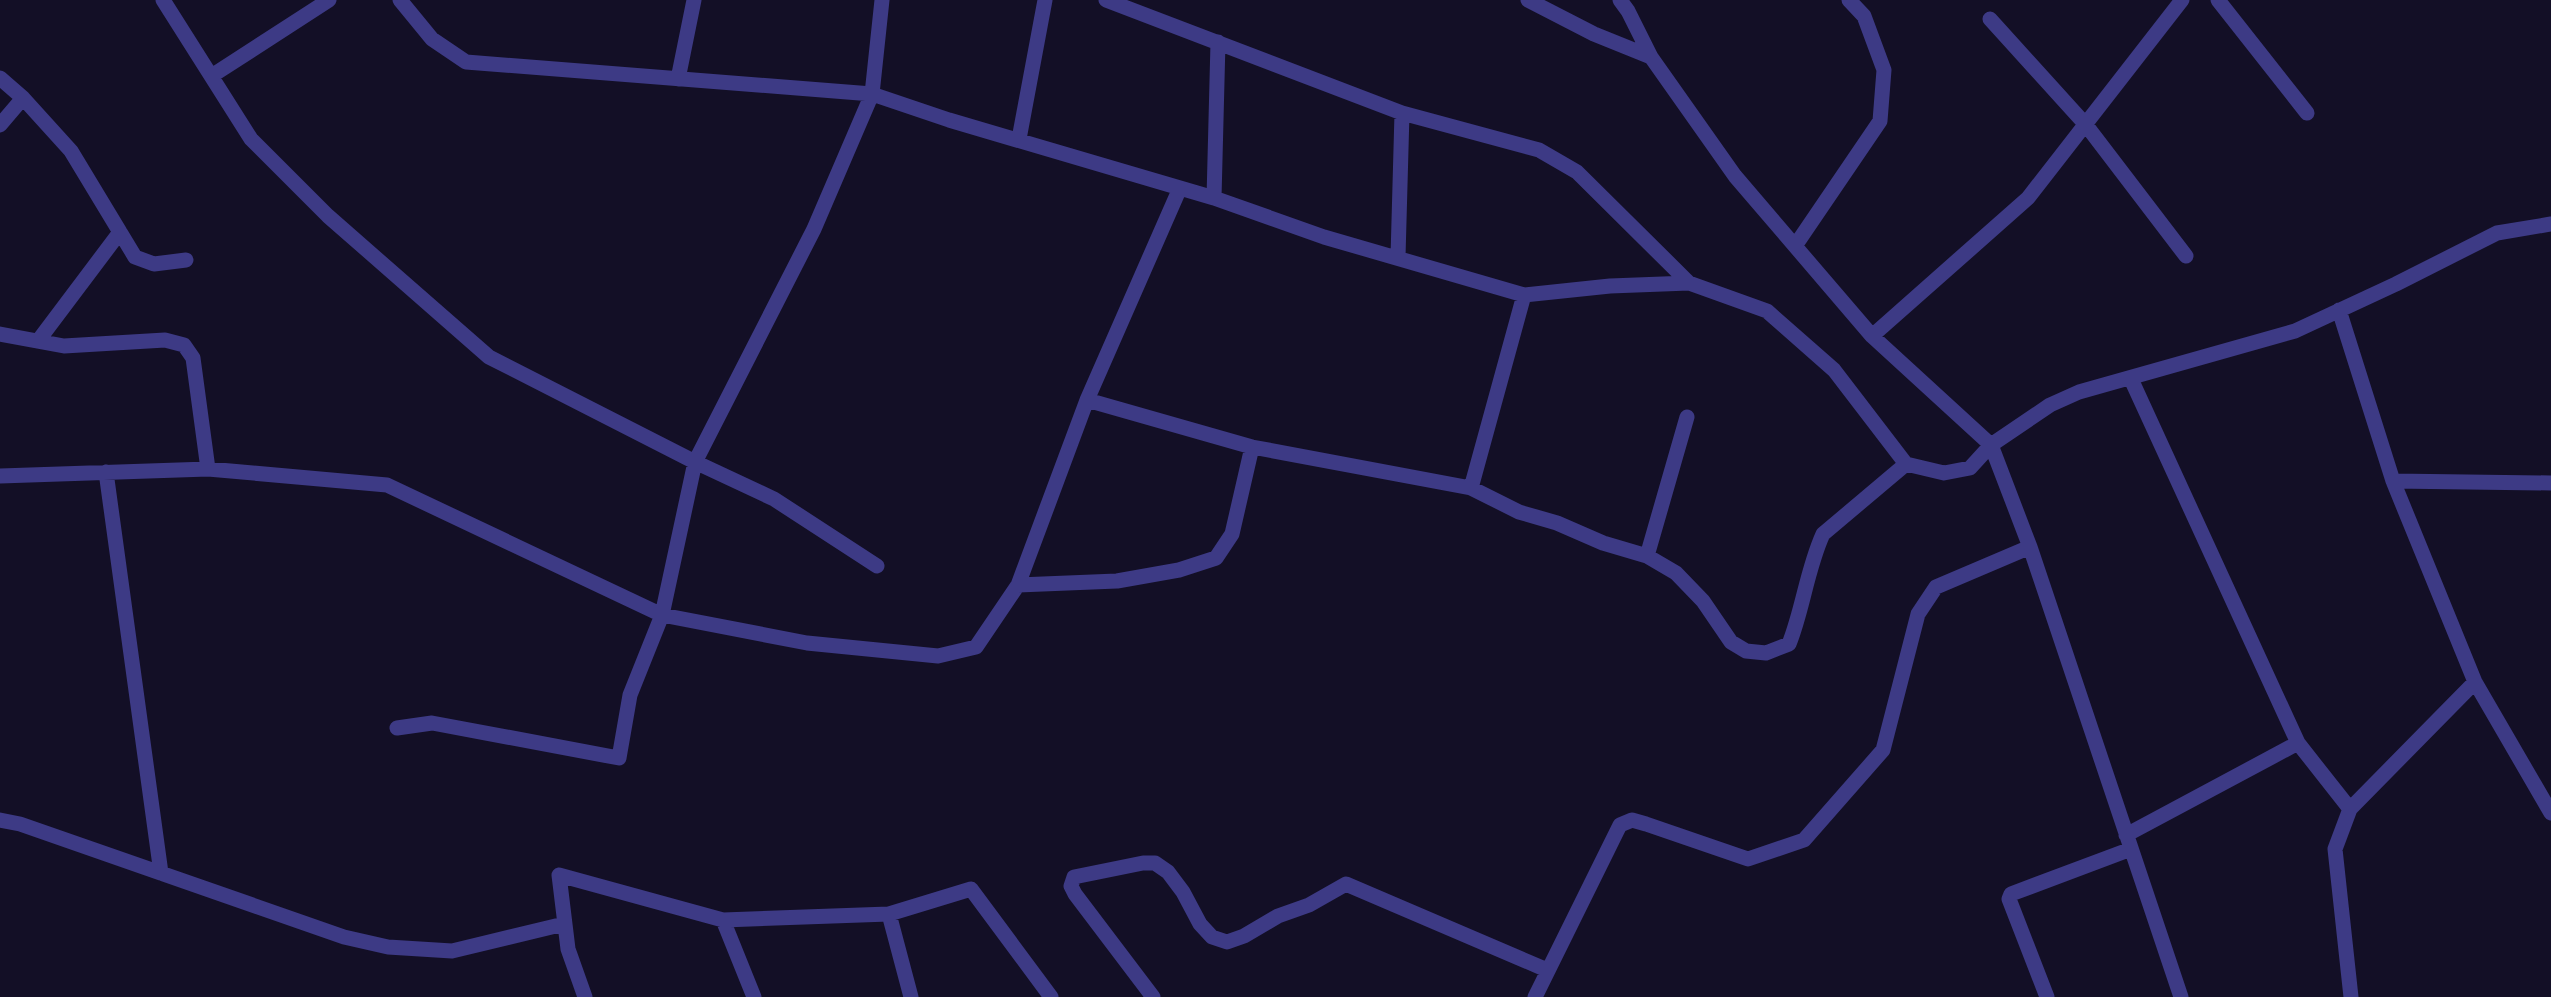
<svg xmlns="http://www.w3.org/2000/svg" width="2551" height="997" viewBox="0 0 2551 997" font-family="Lato,sans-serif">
<rect width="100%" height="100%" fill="#130f26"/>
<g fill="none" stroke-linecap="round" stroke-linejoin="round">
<path stroke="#3d3a85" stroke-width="15" d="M163,0L251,139L328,216L489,357L695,462L774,499L877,566
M400,0L432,39L466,62L872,94L949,120L1214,198L1324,237L1524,295L1610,286L1689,283L1767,311L1834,370L1906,464L1944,473L1970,468L1991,445L2050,405L2079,392L2295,331L2396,284L2497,233L2551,224
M1106,0L1402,113L1539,150L1577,172L1689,283
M1528,0L1594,34L1651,57L1735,176L1872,336L1991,445L2030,547L2181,997
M1620,0L1628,11L1651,57
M2218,0L2307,113
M1990,19L2086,125L2186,256
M213,75L329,0
M0,78L23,98L71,151L135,257L154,264L186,260
M678,79L694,0
M0,125L23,98
M1019,139L1045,0
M1214,198L1218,42
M1795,246L1880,121L1884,70L1864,16L1849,0
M1398,257L1402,113
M2339,310L2393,481L2475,682L2551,813
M0,334L64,346L165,340L184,345L193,358L208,469
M1872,336L2028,198L2182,0
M38,341L120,232
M1087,400L1252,447L1471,488L1519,512L1557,523L1603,543L1647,556L1676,573L1703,601L1731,642L1746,651L1766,653L1789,644C1803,609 1807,569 1823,534L1906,464
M106,472L161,873
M0,476L208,469L387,485L662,615L807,643L938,656L976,647L1018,585L1087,400L1180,188
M2393,481L2551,483
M1471,488L1524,295
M1647,556L1687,417
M1018,585L1117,581L1179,570L1216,558L1232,534L1252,447
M397,728L432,723L619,758L630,695L662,615L695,462L814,229L872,94L882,0
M2298,743L2350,809L2475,682
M2350,809L2335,849L2351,997
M0,820L20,824L344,937L388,947L452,951L564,924
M2126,835L2298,743L2131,379
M889,914L911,997
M723,920L754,997
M585,997L568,949L559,875L723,920L889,914L971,889L1051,997
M1153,997L1075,894L1071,886L1074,877L1143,863H1155L1168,872L1183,892L1200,924L1212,937L1227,942L1244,936L1278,916L1309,905L1346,884L1547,970
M1535,997L1620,825L1632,820L1646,824L1748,859L1804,840L1883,750L1918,614L1936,587L2030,547
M2047,997L2009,899L2011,894L2131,849"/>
</g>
</svg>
